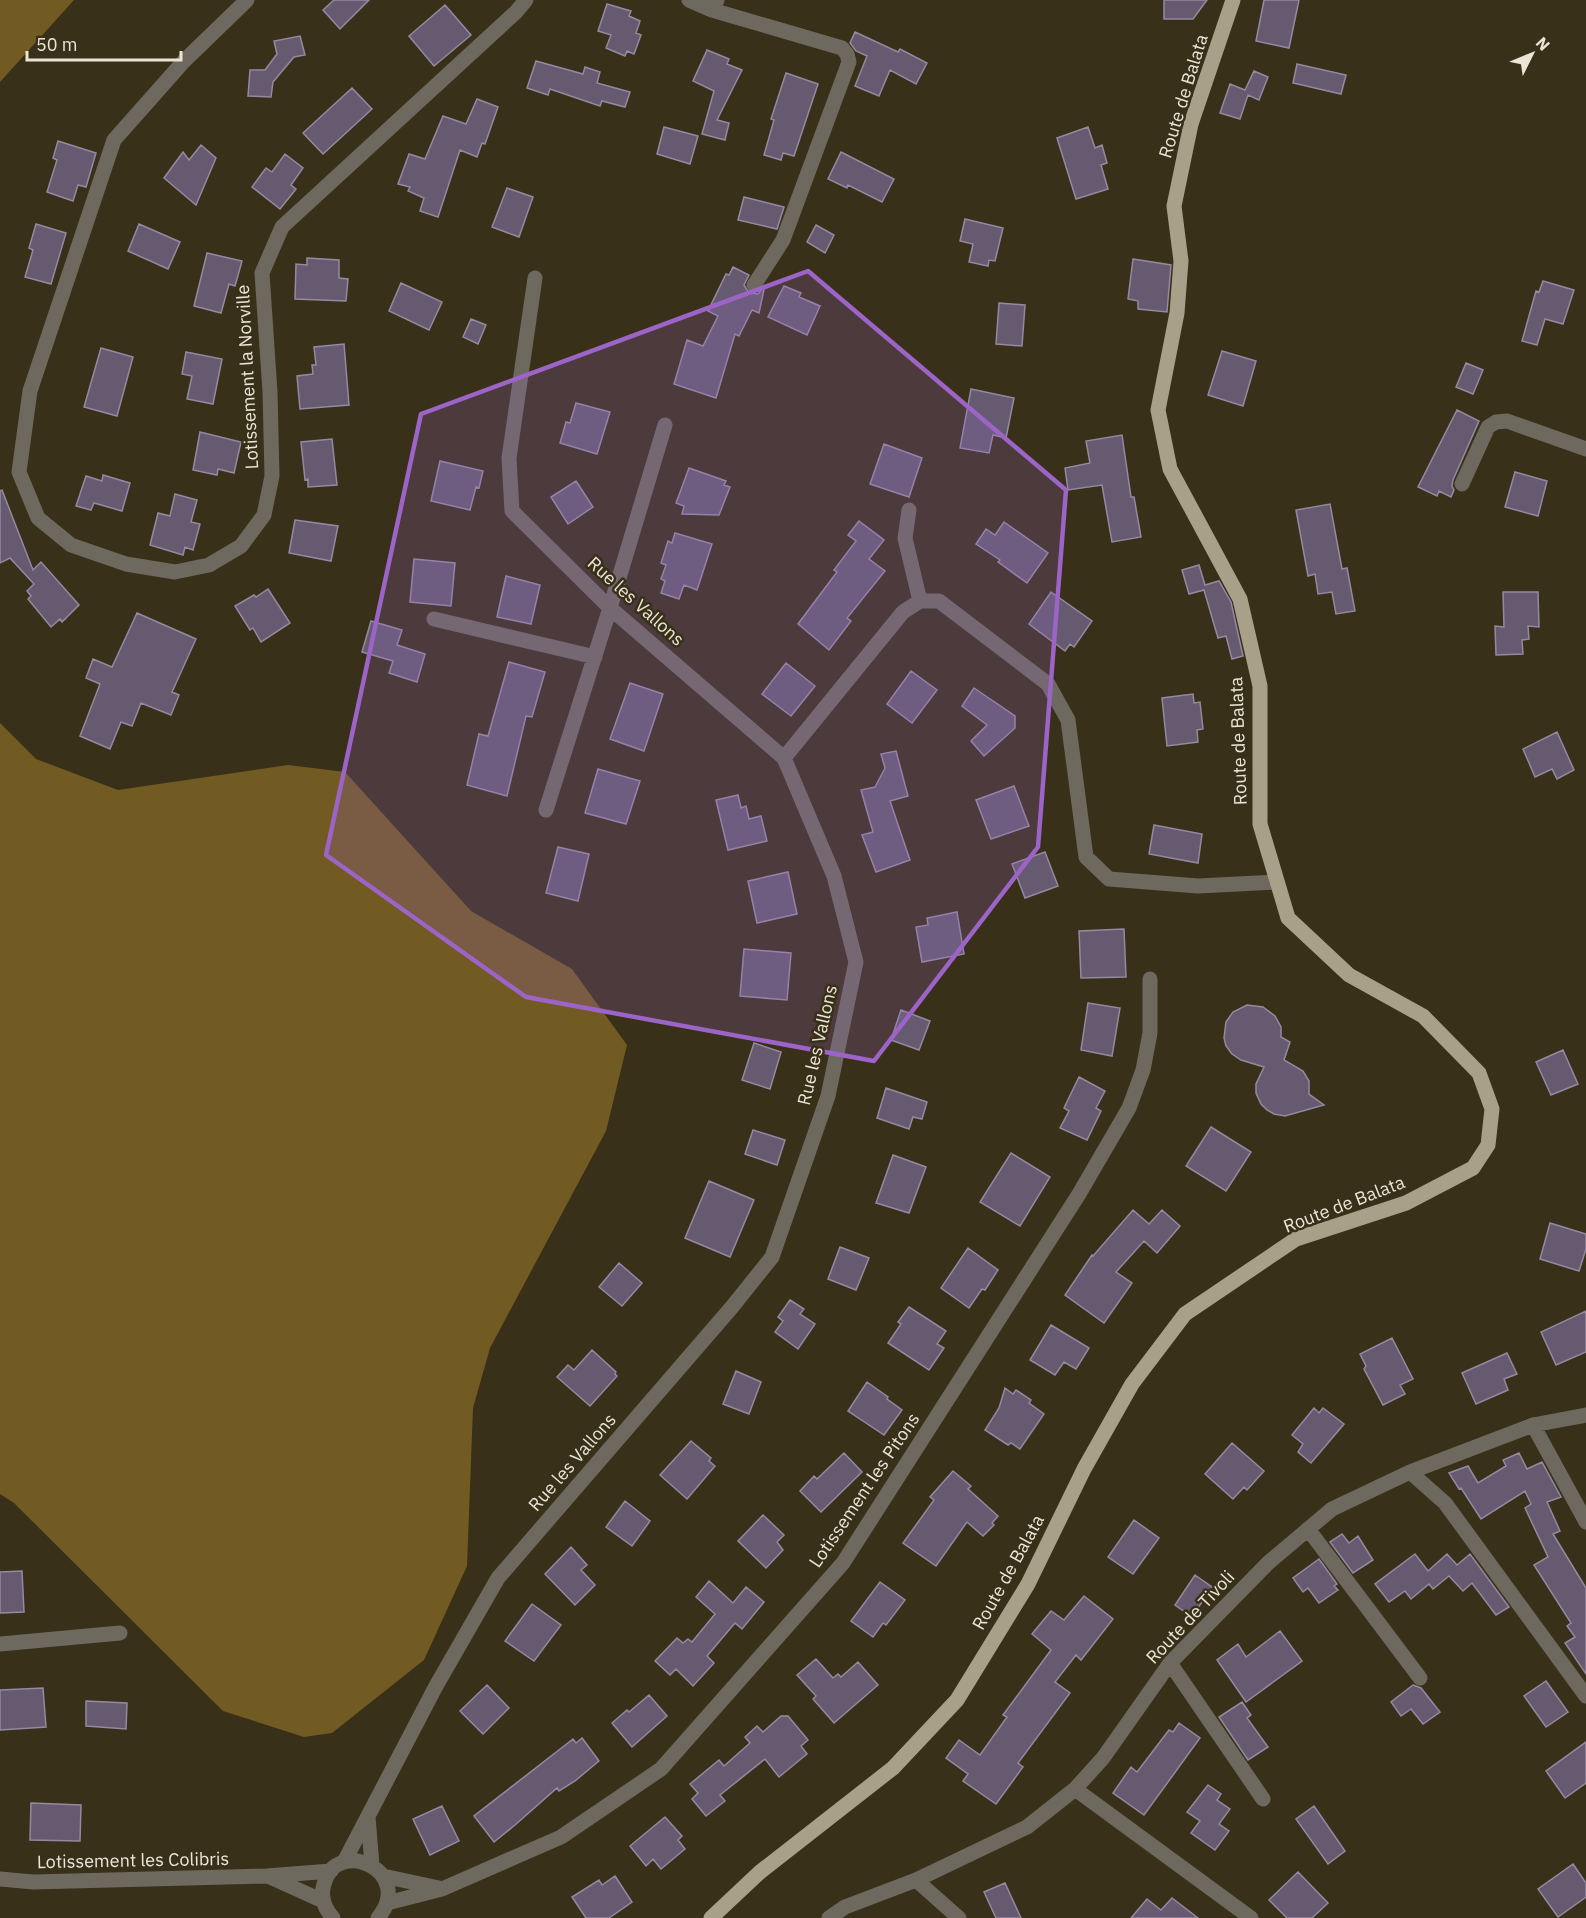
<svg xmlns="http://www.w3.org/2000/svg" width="1586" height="1918" viewBox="0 0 1586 1918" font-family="'IBM Plex Sans',sans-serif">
<rect width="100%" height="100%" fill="#393019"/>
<path fill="#715b22" d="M0,0H74L0,82Z
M0,723L36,759L118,790L288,765L345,772L471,911L572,969L627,1045L606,1131L490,1348L473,1408L467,1566L424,1660L332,1733L304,1737L223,1711L14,1503L0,1494Z"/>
<path fill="#655a70" stroke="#9589a1" stroke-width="1.5" d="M334,0H369L340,29L323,10Z
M1164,0H1207L1193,19H1164Z
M1264,0H1299L1289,48L1256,41Z
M607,4L631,11L629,16L640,21L636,33L641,35L634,54L627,51L625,56L606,48L611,35L598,31Z
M445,5L471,35L434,66L409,36Z
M855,32L898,52L900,49L927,63L916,84L890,70L879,96L855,86L867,56L856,51L850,43Z
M300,36L305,55L294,57L273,82L271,97L248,96L250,70H265L277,54L274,41Z
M707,50L729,59L727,64L742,70L717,120L729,123L725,140L702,134L714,91L693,81Z
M536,61L583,74L585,67L600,72L597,83L630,92L625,107L602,101L600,106L550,89L548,95L527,88Z
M1297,64L1346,75L1341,94L1293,83Z
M1254,71L1268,77L1259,100L1248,95L1240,119L1220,113L1230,84L1245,90Z
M786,73L818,84L794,156L783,153L781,160L764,155L774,120L771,119Z
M352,88L372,109L323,154L303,133Z
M477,99L498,107L485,144L482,143L477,157L460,150L438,217L420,211L424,198L408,191L410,187L398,184L409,154L425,159L443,116L466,124Z
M664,127L698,136L690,164L657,154Z
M1088,127L1095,148L1102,145L1107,163L1101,165L1108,189L1076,199L1057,138Z
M58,141L96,153L86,187L78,185L73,201L47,192L57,160L53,158Z
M201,145L216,158L196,205L164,178L183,152L189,160Z
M841,152L894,179L882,202L848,185L847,188L828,179Z
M285,154L303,168L291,185L296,189L280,209L252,187L266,168L272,172Z
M507,188L533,197L519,237L492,227Z
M744,197L784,207L777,229L738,220Z
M965,219L1003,228L995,261L989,260L988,266L969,262L973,244L960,241Z
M36,224L66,233L51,284L25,277L33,250L29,248Z
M139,224L180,242L168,269L128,251Z
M816,225L834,235L825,253L807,242Z
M207,253L242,261L235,286L229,284L221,313L194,306Z
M307,258L339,260V278L348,279L346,301L295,299L296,264L307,265Z
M1133,259L1171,265L1167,312L1138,309V301L1128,299Z
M733,267L749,275L744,285L749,293L758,294L765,285L759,313L752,310L739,336L735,334L716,398L674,384L687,340L703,346L718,316L708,311L726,274L729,275Z
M1543,281L1574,290L1563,324L1545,319L1537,345L1522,341L1536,291L1539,292Z
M401,283L442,302L429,330L389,311Z
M784,286L801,293L799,297L820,306L807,335L768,317Z
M999,303L1025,305L1022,346L996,344Z
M471,319L486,325L478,344L463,337Z
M344,344L349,405L300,409L297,376L313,374L312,365H316L314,347Z
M101,348L133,357L117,416L84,407Z
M1222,351L1256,361L1243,406L1208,395Z
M186,352L222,359L213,404L187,399L192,376L182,374Z
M1466,363L1483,370L1473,394L1456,387Z
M971,389L1014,398L1006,438L993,435L989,453L960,448Z
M576,403L610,412L597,454L560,443L566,422L570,423Z
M1457,410L1479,421L1453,480L1452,486L1454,490L1451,497L1439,491L1437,496L1418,487Z
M200,432L241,442L234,473L218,469L217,475L193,470Z
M1122,435L1131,497H1134L1141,537L1112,542L1102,485L1068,490L1065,468L1090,463L1086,441Z
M332,439L337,485L308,487V479L305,480L301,442Z
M884,444L922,458L909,497L870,484Z
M440,461L483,471L479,488L476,487L470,510L431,501Z
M689,468L726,481L724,485L730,487L719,515L682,514L684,506L676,503Z
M1515,472L1547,481L1538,516L1505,507Z
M103,475L130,483L122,511L94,503L91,510L76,506L86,476L102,481Z
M576,481L593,507L568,524L551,497Z
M2,490L33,570L41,562L79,605L62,622L60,619L51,627L28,599L31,596L27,591L34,584L10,558L0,563V491Z
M175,494L197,500L191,522L200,524L193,550L185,547L183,555L150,545L158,513L170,516Z
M1330,504L1342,569L1347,568L1355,611L1336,614L1332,592L1318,594L1315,574L1308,576L1296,510Z
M295,520L338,526L331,561L289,553Z
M859,521L884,540L869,559L885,571L847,618L851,621L829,650L798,624L837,572L834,570L856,541L848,535Z
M1004,522L1048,553L1027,583L998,562L1000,560L976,544L986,529L995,535Z
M675,533L712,544L697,590L684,585L679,599L661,593L665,581L661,579L666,565L661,563L668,541L672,543Z
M414,559L455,563L451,606L410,602Z
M1199,565L1205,585L1219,581L1231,602L1243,656L1232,659L1226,636L1218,638L1204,590L1189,594L1182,570Z
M506,576L540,585L531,624L497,617Z
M268,589L290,623L261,642L253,628L250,630L235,606L254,595L256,597Z
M1051,592L1092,621L1074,647L1070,644L1065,651L1029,624Z
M1503,592H1538L1539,627L1528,626L1529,639L1522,640L1523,654L1496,655L1495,626L1504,627Z
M137,613L196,639L172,692L179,695L171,715L141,703L132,726L121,722L110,749L80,736L100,684L86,678L93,659L112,667Z
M371,621L402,630L397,645L425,654L417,682L389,673L393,661L362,652Z
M509,662L545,672L532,717L526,716L507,796L467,785L479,734L488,736Z
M786,663L815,686L791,716L762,694Z
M911,671L937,690L912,723L887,704Z
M630,683L663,694L644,751L610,739Z
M974,688L1015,716V728L984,756L971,741L987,725L962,706Z
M1193,694L1194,703L1200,702L1203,729L1197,730L1198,742L1167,746L1162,698Z
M1557,732L1574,770L1557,779L1552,769L1535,777L1523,749Z
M896,751L908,796L890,801L910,860L876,872L862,835L873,832L861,790L875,787L885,768L881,754Z
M598,769L640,781L626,824L585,813Z
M1014,786L1029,826L991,839L976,800Z
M738,795L741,808L746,806L749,819L761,816L767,841L728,850L716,800Z
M1154,825L1202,834L1198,863L1149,854Z
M558,847L589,854L578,901L546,893Z
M1045,852L1058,886L1025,898L1012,864Z
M788,872L797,914L757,923L748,881Z
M957,912L964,954L922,962L916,927L928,925L927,918Z
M1124,929L1126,977L1081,978L1079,931Z
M744,949L791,953L787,1000L740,996Z
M1088,1003L1120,1008L1112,1056L1081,1050Z
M1247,1005L1263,1007L1275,1016L1281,1027V1037L1290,1042L1284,1060L1303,1071L1309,1081V1094L1324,1105L1285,1116L1274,1114L1267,1110L1261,1104L1256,1093V1084L1264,1067L1241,1060L1232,1054L1226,1046L1224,1038L1226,1022L1233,1012Z
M901,1010L930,1021L919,1050L891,1040Z
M754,1043L781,1052L770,1089L742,1080Z
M1563,1050L1578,1084L1551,1095L1536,1062Z
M1079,1077L1105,1091L1096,1108L1101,1111L1087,1140L1060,1128L1069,1111L1064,1108Z
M886,1088L927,1102L922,1119L913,1117L909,1129L877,1118Z
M1211,1127L1251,1152L1226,1191L1186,1166Z
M753,1130L785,1140L777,1165L745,1154Z
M1011,1153L1050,1177L1020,1226L980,1202Z
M893,1155L926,1167L909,1213L876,1203Z
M709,1181L754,1200L730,1257L685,1238Z
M1133,1210L1149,1224L1162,1210L1180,1226L1157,1253L1144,1241L1116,1272L1132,1283L1104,1323L1065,1295L1092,1255L1093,1256Z
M1550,1223L1586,1234V1249L1579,1271L1540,1259Z
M840,1247L869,1258L856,1290L828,1279Z
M968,1248L998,1270L985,1290L982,1289L969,1308L941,1288Z
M619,1263L642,1283L622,1306L599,1287Z
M790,1300L804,1309L800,1314L815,1324L798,1349L775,1332L783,1321L778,1317Z
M909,1307L946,1331L937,1344L944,1348L929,1370L888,1343L901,1324L898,1322Z
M1586,1311V1352L1556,1365L1541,1332Z
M1051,1325L1089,1348L1076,1369L1064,1362L1055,1375L1030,1360Z
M1392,1338L1413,1379L1400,1385L1405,1394L1383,1405L1364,1369L1366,1366L1360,1354Z
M592,1350L616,1372L615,1374L617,1376L590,1406L557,1377L568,1365L574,1370Z
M1507,1353L1517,1374L1504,1379L1508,1390L1476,1404L1462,1373Z
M736,1371L761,1382L749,1414L723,1404Z
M867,1382L888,1397L887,1399L902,1410L884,1435L848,1411Z
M1005,1388L1013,1394L1016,1390L1031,1400L1029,1403L1044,1414L1020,1449L1011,1443L1008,1445L985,1430L999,1408Z
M1314,1408L1319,1413L1323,1408L1344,1424L1311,1463L1298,1452L1303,1444L1292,1435Z
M691,1441L711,1458L709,1461L715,1466L687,1499L660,1475Z
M1232,1443L1264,1471L1247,1490L1244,1487L1233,1499L1205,1474Z
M844,1453L862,1472L821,1512L800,1491L814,1476L817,1479Z
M1519,1453L1527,1469L1542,1462L1561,1497L1547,1502L1560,1531L1553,1534L1586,1588V1674L1565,1643L1575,1637L1567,1626L1571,1623L1534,1565L1548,1557L1525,1508L1531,1504L1525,1491L1481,1519L1461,1488L1459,1489L1449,1473L1468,1466L1478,1483L1506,1466L1503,1460Z
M953,1471L971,1486L968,1489L998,1516L992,1523L994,1525L983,1536L967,1522L936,1566L903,1543L934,1500L930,1497Z
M625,1501L650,1521L632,1546L606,1527Z
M763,1515L784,1535L777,1542L783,1550L766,1568L738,1541Z
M1134,1520L1159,1538L1133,1574L1108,1557Z
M1342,1534L1349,1543L1358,1536L1373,1560L1353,1573L1330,1542Z
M571,1547L587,1565L581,1570L595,1585L575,1605L545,1574Z
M1415,1554L1428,1571L1447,1554L1457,1565L1470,1554L1509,1607L1496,1615L1472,1583L1463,1591L1449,1576L1433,1589L1429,1584L1411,1599L1405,1591L1389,1602L1375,1584Z
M1319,1559L1337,1584L1334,1586L1338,1590L1319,1603L1308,1588L1303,1592L1293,1578Z
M22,1571L24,1612L0,1613V1572Z
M1195,1575L1212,1587L1192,1617L1175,1605Z
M709,1581L733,1603L746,1587L764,1602L742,1629L735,1623L707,1656L714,1663L693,1686L676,1669L670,1675L655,1661L677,1638L683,1643L688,1639L692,1642L715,1614L696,1597Z
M880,1582L905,1600L886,1625L883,1623L873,1637L851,1621Z
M1084,1596L1113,1619L1081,1660L1076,1655L1055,1682L1070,1693L1018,1763L1023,1767L996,1804L963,1781L968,1774L946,1758L959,1740L980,1755L1007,1717L1003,1715L1051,1650L1032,1634L1051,1611L1064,1620Z
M532,1604L561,1625L534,1661L505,1641Z
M1280,1631L1302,1661L1246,1702L1217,1660L1238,1644L1246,1657Z
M816,1659L833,1678L838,1674L841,1677L858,1662L878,1685L834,1723L813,1699L816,1696L797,1675Z
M1546,1681L1568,1712L1546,1727L1524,1696Z
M487,1685L509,1708L483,1734L460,1711Z
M1413,1685L1421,1688L1440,1712L1423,1724L1411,1709L1401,1716L1391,1702Z
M43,1688L46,1727L0,1730V1690Z
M649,1695L667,1716L632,1747L612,1723L627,1710L629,1712Z
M86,1701L127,1703L126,1729L86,1726Z
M1242,1702L1251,1715L1247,1718L1268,1747L1248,1760L1219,1717Z
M781,1716H788L808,1740L801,1746L807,1754L779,1777L765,1759L720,1795L725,1801L706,1816L692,1799L698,1793L690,1784L719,1760L724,1766L750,1743L745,1737L757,1726L763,1732Z
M1179,1723L1200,1738L1144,1815L1113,1793L1131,1767L1137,1772L1169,1730L1173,1732Z
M582,1738L599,1761L575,1781L559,1791L557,1788L515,1825L494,1842L474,1816L573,1739L576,1743Z
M1586,1742V1783L1565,1798L1546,1771Z
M1208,1785L1221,1794L1217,1800L1230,1809L1219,1824L1229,1831L1215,1850L1191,1833L1200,1821L1187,1812Z
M31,1803L81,1805L80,1841L30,1840Z
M442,1806L459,1841L430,1855L413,1819Z
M1314,1806L1345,1851L1328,1864L1296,1819Z
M665,1817L682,1836L678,1840L685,1849L661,1869L653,1859L646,1866L630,1846Z
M1573,1864L1586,1883V1897L1558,1917L1538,1889Z
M1298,1872L1328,1903L1312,1918H1287L1269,1900Z
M615,1876L632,1902L609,1918H586L572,1897L599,1880L602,1885Z
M1005,1883L1021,1918H996L984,1892Z
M1172,1898L1198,1918H1131L1147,1899L1161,1910Z"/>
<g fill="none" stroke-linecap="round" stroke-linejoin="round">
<path stroke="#6d695e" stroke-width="15" d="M247,0L184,61L114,140L30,391L19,472L38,518L71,545L126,564L175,572L209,565L241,546L264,515L272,476L270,392L262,273L282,227L516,12L526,0
M689,0L712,10L717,0
M712,10L842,48L847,54L849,62L783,240L754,285
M1462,484L1488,427L1496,422L1507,421L1586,449
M909,510L905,538L920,601
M434,619L595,657
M784,758L903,612L920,601H939L1048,684L1068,720L1086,857L1109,879L1198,886L1277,882
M546,810L610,608L665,425
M1533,1425L1586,1522
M1410,1472L1445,1503L1586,1696
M1308,1529L1420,1678
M0,1644L120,1633
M1170,1663L1263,1799
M1075,1789L1251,1918
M368,1817L372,1865
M344,1862L436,1686L498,1578L732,1307L772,1257L828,1096L856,962L834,876L784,758L610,608L512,511L509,458L535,278
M383,1876L439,1888
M270,1877L323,1901
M0,1879L33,1882L267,1876L331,1871
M916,1880L959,1918
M387,1903L442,1889L561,1837L661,1769L843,1563L1079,1194L1129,1108L1143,1070L1150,1033V979
M333,1918C324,1908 320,1897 324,1884C337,1835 416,1872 378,1918
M829,1918L845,1907L916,1880L1027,1827L1075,1789L1103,1758L1170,1663L1268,1563L1332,1509L1410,1472L1533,1425L1586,1415"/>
<path stroke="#a9a08a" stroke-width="15" d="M711,1918L760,1872L893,1768L957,1700L1028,1584L1084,1469L1132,1384L1185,1314L1296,1239L1406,1203L1473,1168L1488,1145L1492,1109L1479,1073L1423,1016L1349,975L1288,918L1260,824V686L1240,599L1170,469L1158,410L1177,313L1181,261L1174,206L1191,124L1233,0"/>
</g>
<path fill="#9c64c6" fill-opacity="0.2" stroke="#9c64c6" stroke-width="4.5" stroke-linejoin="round" d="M808,271L1066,490L1038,847L874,1061L526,997L326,855L421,414Z"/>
<g text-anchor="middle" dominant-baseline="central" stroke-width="5" stroke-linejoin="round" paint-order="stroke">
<g font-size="18" fill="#eae5d7" stroke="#393019">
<text transform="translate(1183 96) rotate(-73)">Route de Balata</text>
<text transform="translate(247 377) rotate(-93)">Lotissement la Norville</text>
<text transform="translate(636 601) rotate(42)">Rue les Vallons</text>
<text transform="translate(1238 741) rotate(-92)">Route de Balata</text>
<text transform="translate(817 1045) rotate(-77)">Rue les Vallons</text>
<text transform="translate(1344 1204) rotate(-21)">Route de Balata</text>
<text transform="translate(572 1462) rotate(-49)">Rue les Vallons</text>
<text transform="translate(864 1490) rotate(-56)">Lotissement les Pitons</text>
<text transform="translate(1008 1572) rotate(-61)">Route de Balata</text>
<text transform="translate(1190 1617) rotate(-47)">Route de Tivoli</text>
<text transform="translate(133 1860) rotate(-1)">Lotissement les Colibris</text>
</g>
</g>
<g transform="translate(1532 54) rotate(47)" stroke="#393019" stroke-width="4.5" paint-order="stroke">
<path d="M0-4.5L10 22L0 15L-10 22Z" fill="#eae5d7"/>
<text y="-9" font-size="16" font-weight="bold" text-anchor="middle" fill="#eae5d7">N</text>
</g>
<path d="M27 51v9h154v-9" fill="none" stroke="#eae5d7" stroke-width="3"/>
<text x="36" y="51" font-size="18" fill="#eae5d7" stroke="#393019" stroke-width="4.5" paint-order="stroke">50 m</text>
</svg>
